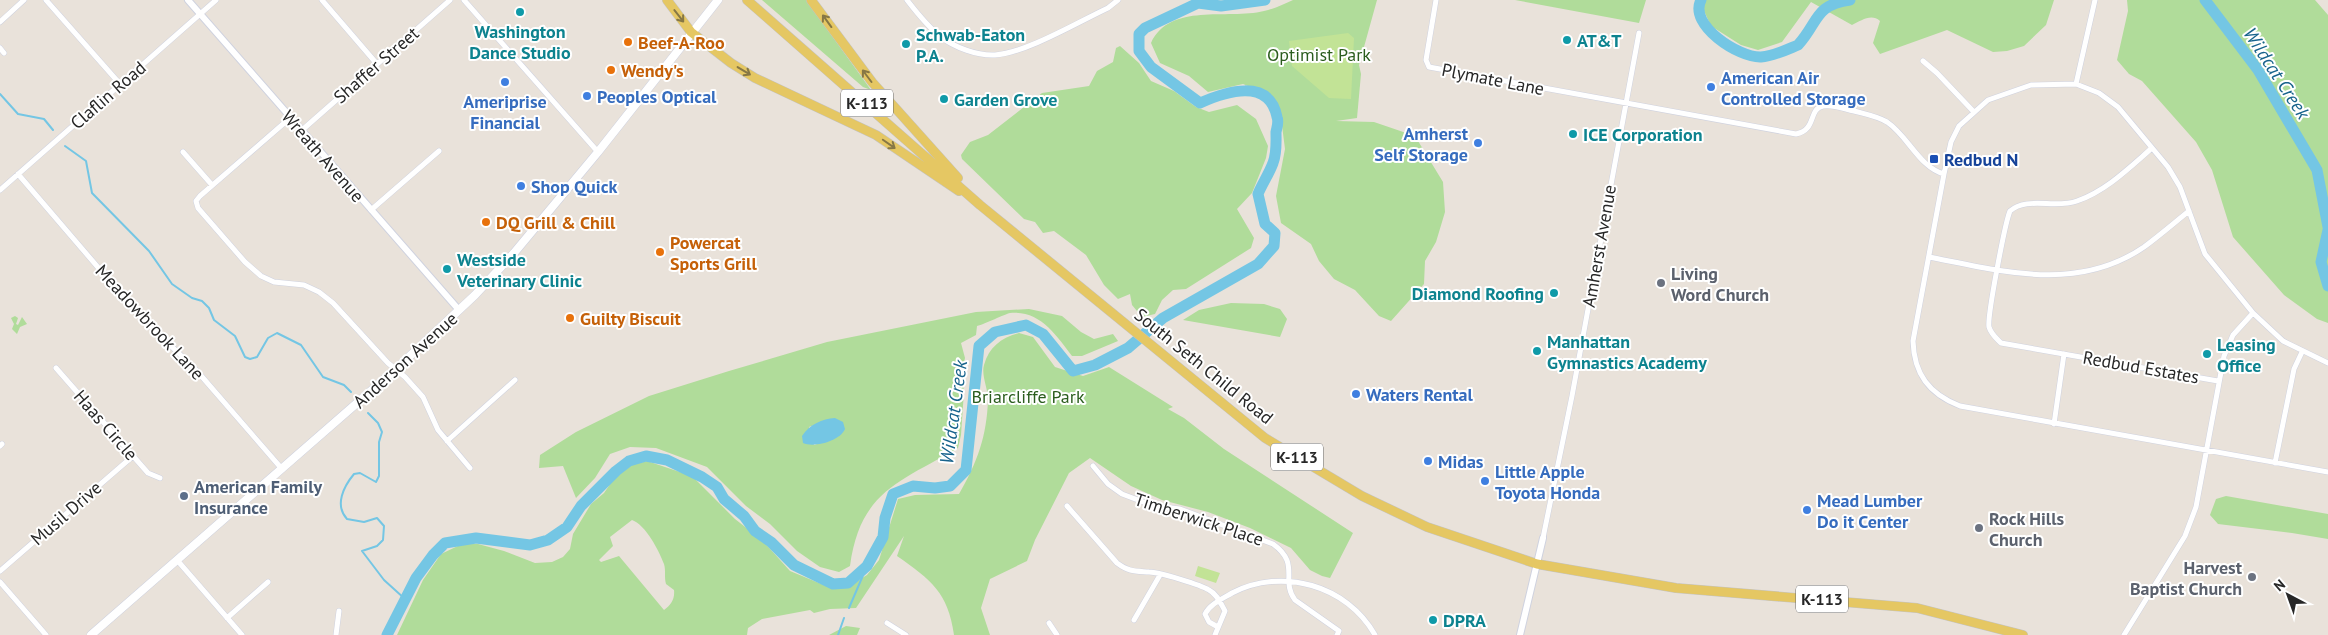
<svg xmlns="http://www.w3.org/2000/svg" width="2328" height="635" viewBox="0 0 2328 635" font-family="'PT Sans',sans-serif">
<rect width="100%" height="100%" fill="#e9e2da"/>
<path fill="#b0dc9a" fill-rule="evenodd" d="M762,0H806L871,90L863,87Z
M1293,0H1377L1359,65L1361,74L1357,118L1336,121L1374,122L1415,136L1443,182L1445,212L1436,242L1425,261L1424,284L1391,321L1379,316L1355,290L1334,279L1319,261L1311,244L1281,223L1276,196L1285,149L1280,110L1268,94L1243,84L1208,92L1189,76L1160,63L1151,43C1170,2 1227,20 1264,11C1274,9 1284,4 1293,0Z
M1515,0H1646L1639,23Z
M1699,0H2054L2046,25L2024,46L2007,51L1993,52L1947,30L1880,54L1873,43L1880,21C1871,13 1861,21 1852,25L1811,2L1782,42L1758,50L1741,45L1711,26Z
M2127,0H2315L2328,15V323L2317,319L2284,295L2233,237L2212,170L2196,142L2142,81L2129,74L2117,60L2128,11Z
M1120,46L1139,63L1151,81L1174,91L1196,107L1209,112L1237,105L1256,119L1268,146L1266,158L1252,193L1237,209L1254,238L1251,248L1186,289L1173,290L1162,300L1155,314L1142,317L1132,305L1130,294L1118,299L1104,285L1086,255L1054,231L1043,233L1035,222L1024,219L962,159L961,155L970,142L988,135L1042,93L1089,86L1097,71L1113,62L1116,48Z
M1231,303L1264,304L1280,309L1287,319L1280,337L1183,320L1199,310Z
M1029,309L1062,316L1081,332L1094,339L1113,334L1118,341L1082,356H1072C1056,335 1040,310 1010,313C1005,314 985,324 977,326L976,335L961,343L965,358L961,375L964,391L961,435L958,448C900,482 860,491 850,566L839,572L820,567L797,551L770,524L746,506L707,467L656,448L630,447L610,454L595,478L576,498L563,466L539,468L540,455L576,432L649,396L729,371L827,342L976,312ZM830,419L820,443L814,445L809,427Z
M15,316L18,318L16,324L18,325L22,317L27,324L20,327L17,334L12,329L14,324L11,318Z
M1019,333L1033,337L1055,367L1083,376L1109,367L1173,407L1168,409L1184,418L1224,449L1353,533L1330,578L1322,576L1310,570L1291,548L1250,528L1208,512L1162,500L1131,486L1090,458L1069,473L1035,540L1027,561L990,579L981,608L990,635H954C948,592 931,580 897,556L904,536L856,608L830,609L814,613L810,610L762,619L748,628L747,635H397L423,580L441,554L462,544H478L504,551L535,563L552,562L563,557L570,549L573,534L591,504L604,493L619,471L631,465L647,461L692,476L735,519L763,541L790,571L831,588L852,584L867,575L879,560L898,499L915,495L959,494C977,463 987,436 988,399C988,389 981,375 984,365C989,347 1001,338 1019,333ZM632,520C646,525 659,551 664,564C666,571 664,577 666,584L674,590C675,599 671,605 664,610L619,556L601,562L599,560L613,546L610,537Z
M2226,496L2328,514V539L2292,533L2218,524L2210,515L2216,499Z
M846,626L860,628L857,635H829Z"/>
<path fill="#c2e396" d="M1348,33L1354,38L1351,99L1329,98L1292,66L1289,41Z
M1198,566L1220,573L1216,583L1195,576Z"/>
<path fill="#74c6e4" d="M835,418L843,422L845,429C840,441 814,448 803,443L802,436C810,424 822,419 835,418Z"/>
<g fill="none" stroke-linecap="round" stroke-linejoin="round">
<path stroke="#74c6e4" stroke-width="2" d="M0,94L18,114L44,119L53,130
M65,146L86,161L92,193L149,251L172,284L192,298L202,301L209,308L214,320L235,336L245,357L250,359L257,357L268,338L277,333L301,345L323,377L344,385L351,392
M368,413L378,423L382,432L379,442V476L376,482L360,473L354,474C344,486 334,505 347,519L364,522L377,518L384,526L383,540L377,546L362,551L384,580L405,599
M849,608L867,566
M838,635L844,618"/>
<path stroke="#74c6e4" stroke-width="11" d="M1701,0C1688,25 1739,58 1761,57C1774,56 1786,50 1798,45C1819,22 1814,5 1850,0
M2205,0L2258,70L2317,170L2328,227
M2328,230L2321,262L2328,286
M387,635L416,578L433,555L445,543L476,538L530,545L548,540L567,527L581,506L616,471L629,461L646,456L667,460L702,477L717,487L724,499L744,516L755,531L771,542L794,565L833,584L848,583L867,566L883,537L885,518L893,494L913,486L935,488L950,486L966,470L979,346L995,332L1026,325L1043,334L1073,371L1095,365L1128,348L1163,318L1258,264L1274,246L1275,233L1265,224L1258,194C1262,184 1269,174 1273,163C1277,153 1276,142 1276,132C1277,127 1279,122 1277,117C1269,77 1225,92 1200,103L1151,67L1139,51V34L1145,28L1198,3L1221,6L1265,0"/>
<g stroke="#cfd2df" stroke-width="6">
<path id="minor" d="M46,0L120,84
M322,0L377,64
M464,0L598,152
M907,0C917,13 928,27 941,37C954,47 977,56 995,55C1026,53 1078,22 1108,8L1118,0
M1436,0L1426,60L1429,67L1796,134C1817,130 1808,109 1823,106C1833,104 1844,109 1854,111C1865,114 1877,116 1887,122C1908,136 1919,167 1944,174
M0,22L24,0
M0,48L4,53
M1923,61L1937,73L1973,111
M2076,84L2095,0
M290,118L200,196L196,201L198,208L245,262L261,276L274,282L304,285L319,292L333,303L388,363L405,377L423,397L438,430L470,468
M301,131L450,0
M2152,148C2129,168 2106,191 2077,201C2055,209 2027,196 2010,211C2005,223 1987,317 1989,327C1991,334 1996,338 2001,343L2218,381
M183,152L212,185
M18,174L138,314L197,371L282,469
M0,190L216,0
M371,210L439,151
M1929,257C2001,271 2077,293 2144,247C2159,236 2174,223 2189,211
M2328,363L2283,341L2253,313L2205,254L2180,187L2168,167L2118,107L2099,93L2076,84L2031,85L1988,100L1959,126L1951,142L1944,174L1913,341C1914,374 1929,394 1960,406L2328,472
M56,368L148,473L160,478
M2054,424L2064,354
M447,441L515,380
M0,446L2,444
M2275,463L2294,369L2302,352
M1093,466L1108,484L1122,494L1154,506L1180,509L1273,544C1301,564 1280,580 1295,600L1339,631L1337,635
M1067,506L1117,563C1129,572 1135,571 1149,572C1159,572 1201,585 1209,590C1217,594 1221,604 1225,611L1215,635
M1543,538L1572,396L1639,33
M177,560L242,635
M0,571L133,456
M0,582L46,635
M227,618L268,582
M1134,620L1160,575
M887,623L906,635
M1049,623L1057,635
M1218,627L1209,622L1205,614C1210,604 1222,599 1232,593C1282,567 1347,585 1375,635
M336,635L339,611
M2124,635L2185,536L2196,507L2224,356L2233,335L2253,313"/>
</g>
<g stroke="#cfd2df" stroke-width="8">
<path id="tertiary" d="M188,0L459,310
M1520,635L1543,538"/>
</g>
<g stroke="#cfd2df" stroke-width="9">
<path id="secondary" d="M91,635L396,369L475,295L514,253L598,152L718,0"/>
</g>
<g stroke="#c3c3c3" stroke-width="10">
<path id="primary" d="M667,0L691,32L731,63L755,78L876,135L959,191
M747,0L980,205L1265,438L1362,496L1427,527L1537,564L1676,588L1917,608L2023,635
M811,0L872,82L958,178"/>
</g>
<use href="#minor" stroke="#fff" stroke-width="5"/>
<use href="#tertiary" stroke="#fff" stroke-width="6"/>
<use href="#secondary" stroke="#fff" stroke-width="8"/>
<use href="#primary" stroke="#e5c763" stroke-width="9"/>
</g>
<defs><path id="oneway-shaft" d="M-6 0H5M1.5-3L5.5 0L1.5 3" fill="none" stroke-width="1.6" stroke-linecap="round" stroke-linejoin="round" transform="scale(1.25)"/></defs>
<g stroke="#867745">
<use href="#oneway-shaft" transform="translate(679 16) rotate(52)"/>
<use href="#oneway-shaft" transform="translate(827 21) rotate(-126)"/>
<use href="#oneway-shaft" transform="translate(744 71) rotate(31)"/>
<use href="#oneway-shaft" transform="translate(867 76) rotate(-127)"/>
<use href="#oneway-shaft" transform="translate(889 144) rotate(35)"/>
</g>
<g fill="#0f9aa8" stroke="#fff" stroke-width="2">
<circle cx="520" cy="12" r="5"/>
<circle cx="1567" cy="40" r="5"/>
<circle cx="906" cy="44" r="5"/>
<circle cx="944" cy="99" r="5"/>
<circle cx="1573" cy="134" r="5"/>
<circle cx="447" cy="269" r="5"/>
<circle cx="1554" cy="293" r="5"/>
<circle cx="1537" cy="351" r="5"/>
<circle cx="2207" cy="354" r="5"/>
<circle cx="1433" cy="620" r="5"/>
</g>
<g fill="#e8710a" stroke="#fff" stroke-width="2">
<circle cx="628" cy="42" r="5"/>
<circle cx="611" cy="70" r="5"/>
<circle cx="486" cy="222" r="5"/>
<circle cx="660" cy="252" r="5"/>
<circle cx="570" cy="318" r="5"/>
</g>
<g fill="#3f7fe0" stroke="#fff" stroke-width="2">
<circle cx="505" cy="82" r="5"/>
<circle cx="1711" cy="87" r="5"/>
<circle cx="587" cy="96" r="5"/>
<circle cx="1478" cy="143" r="5"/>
<circle cx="521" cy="186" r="5"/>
<circle cx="1356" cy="394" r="5"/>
<circle cx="1428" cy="461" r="5"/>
<circle cx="1485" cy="481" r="5"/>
<circle cx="1807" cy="510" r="5"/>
</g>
<rect fill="#1a4fb4" stroke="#fff" stroke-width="2" x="1929" y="154" width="10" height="10" rx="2.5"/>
<g fill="#6b7280" stroke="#fff" stroke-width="2">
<circle cx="1661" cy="283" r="5"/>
<circle cx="1979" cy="528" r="5"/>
<circle cx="2252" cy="577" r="5"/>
</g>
<circle fill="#5c6f8a" stroke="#fff" stroke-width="2" cx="184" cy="496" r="5"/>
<g text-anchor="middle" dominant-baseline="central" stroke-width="4" stroke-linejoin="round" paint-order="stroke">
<g fill="#fff" stroke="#686868" stroke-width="1">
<rect x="841" y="89.5" width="52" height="27" rx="4"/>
<rect x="1271" y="443.5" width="52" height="27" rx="4"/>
<rect x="1796" y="585.5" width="52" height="27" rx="4"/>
</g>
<g font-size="16" font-weight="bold" fill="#272727">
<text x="867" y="103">K-113</text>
<text x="1297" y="457">K-113</text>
<text x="1822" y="599">K-113</text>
</g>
<g font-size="18" font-weight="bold" fill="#0d838f" stroke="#fff" text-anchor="start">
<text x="520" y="31" text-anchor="middle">Washington<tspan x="520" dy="21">Dance Studio</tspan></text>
<text x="916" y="34">Schwab-Eaton<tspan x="916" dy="21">P.A.</tspan></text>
<text x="1577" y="40">AT&amp;T</text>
<text x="954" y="99">Garden Grove</text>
<text x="1583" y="134">ICE Corporation</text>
<text x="457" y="259">Westside<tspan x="457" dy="21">Veterinary Clinic</tspan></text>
<text x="1544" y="293" text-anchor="end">Diamond Roofing</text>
<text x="1547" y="341">Manhattan<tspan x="1547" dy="21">Gymnastics Academy</tspan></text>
<text x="2217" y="344">Leasing<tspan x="2217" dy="21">Office</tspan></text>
<text x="1443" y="620">DPRA</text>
</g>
<g font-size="18" font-weight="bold" fill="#c56008" stroke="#fff" text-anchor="start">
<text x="638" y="42">Beef-A-Roo</text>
<text x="621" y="70">Wendy's</text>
<text x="496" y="222">DQ Grill &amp; Chill</text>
<text x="670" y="242">Powercat<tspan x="670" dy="21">Sports Grill</tspan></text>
<text x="580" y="318">Guilty Biscuit</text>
</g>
<g font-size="18" fill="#2b5d1e" stroke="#fff">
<text x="1319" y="54">Optimist Park</text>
<text x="1028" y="396">Briarcliffe Park</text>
</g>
<g font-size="18" fill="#272727" stroke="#fff">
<text transform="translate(376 65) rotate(-41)">Shaffer Street</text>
<text transform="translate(1493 79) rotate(11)">Plymate Lane</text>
<text transform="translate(108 95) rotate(-41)">Claflin Road</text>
<text transform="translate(323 156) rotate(49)">Wreath Avenue</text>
<text transform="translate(1599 246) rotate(-80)">Amherst Avenue</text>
<text transform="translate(150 322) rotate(47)">Meadowbrook Lane</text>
<text transform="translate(405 360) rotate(-42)">Anderson Avenue</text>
<text transform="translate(1204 366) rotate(39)">South Seth Child Road</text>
<text transform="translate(2141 367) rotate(10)">Redbud Estates</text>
<text transform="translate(106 425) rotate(49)">Haas Circle</text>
<text transform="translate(66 513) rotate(-41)">Musil Drive</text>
<text transform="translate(1199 519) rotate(18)">Timberwick Place</text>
</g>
<g font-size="18" font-weight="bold" fill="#366cbe" stroke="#fff" text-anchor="start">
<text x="1721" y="77">American Air<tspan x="1721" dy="21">Controlled Storage</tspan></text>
<text x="597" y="96">Peoples Optical</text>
<text x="505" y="101" text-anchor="middle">Ameriprise<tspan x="505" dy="21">Financial</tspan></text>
<text x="1468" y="133" text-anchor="end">Amherst<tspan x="1468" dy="21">Self Storage</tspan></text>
<text x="531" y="186">Shop Quick</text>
<text x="1366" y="394">Waters Rental</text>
<text x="1438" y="461">Midas</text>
<text x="1495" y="471">Little Apple<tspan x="1495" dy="21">Toyota Honda</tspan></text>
<text x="1817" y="500">Mead Lumber<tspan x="1817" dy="21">Do it Center</tspan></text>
</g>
<g font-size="18" font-weight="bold" fill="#164399" stroke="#fff" text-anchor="start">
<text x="1944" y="159">Redbud N</text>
</g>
<g font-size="18" font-weight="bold" fill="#5b616d" stroke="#fff" text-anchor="start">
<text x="1671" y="273">Living<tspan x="1671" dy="21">Word Church</tspan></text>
<text x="1989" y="518">Rock Hills<tspan x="1989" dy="21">Church</tspan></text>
<text x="2242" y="567" text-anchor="end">Harvest<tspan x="2242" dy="21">Baptist Church</tspan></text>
</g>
<g font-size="18" font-weight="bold" fill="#4e5e75" stroke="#fff" text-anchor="start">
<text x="194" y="486">American Family<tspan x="194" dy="21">Insurance</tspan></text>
</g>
<g font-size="19" font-style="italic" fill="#17638c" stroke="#fff">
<text transform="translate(2277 73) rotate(57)">Wildcat Creek</text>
<text transform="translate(953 412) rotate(-82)">Wildcat Creek</text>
</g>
</g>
<g transform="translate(2288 595) rotate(319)" stroke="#ffffff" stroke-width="4" paint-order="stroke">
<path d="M0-4L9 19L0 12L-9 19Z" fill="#272727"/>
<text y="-8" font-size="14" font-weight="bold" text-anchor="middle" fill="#272727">N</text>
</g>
</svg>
